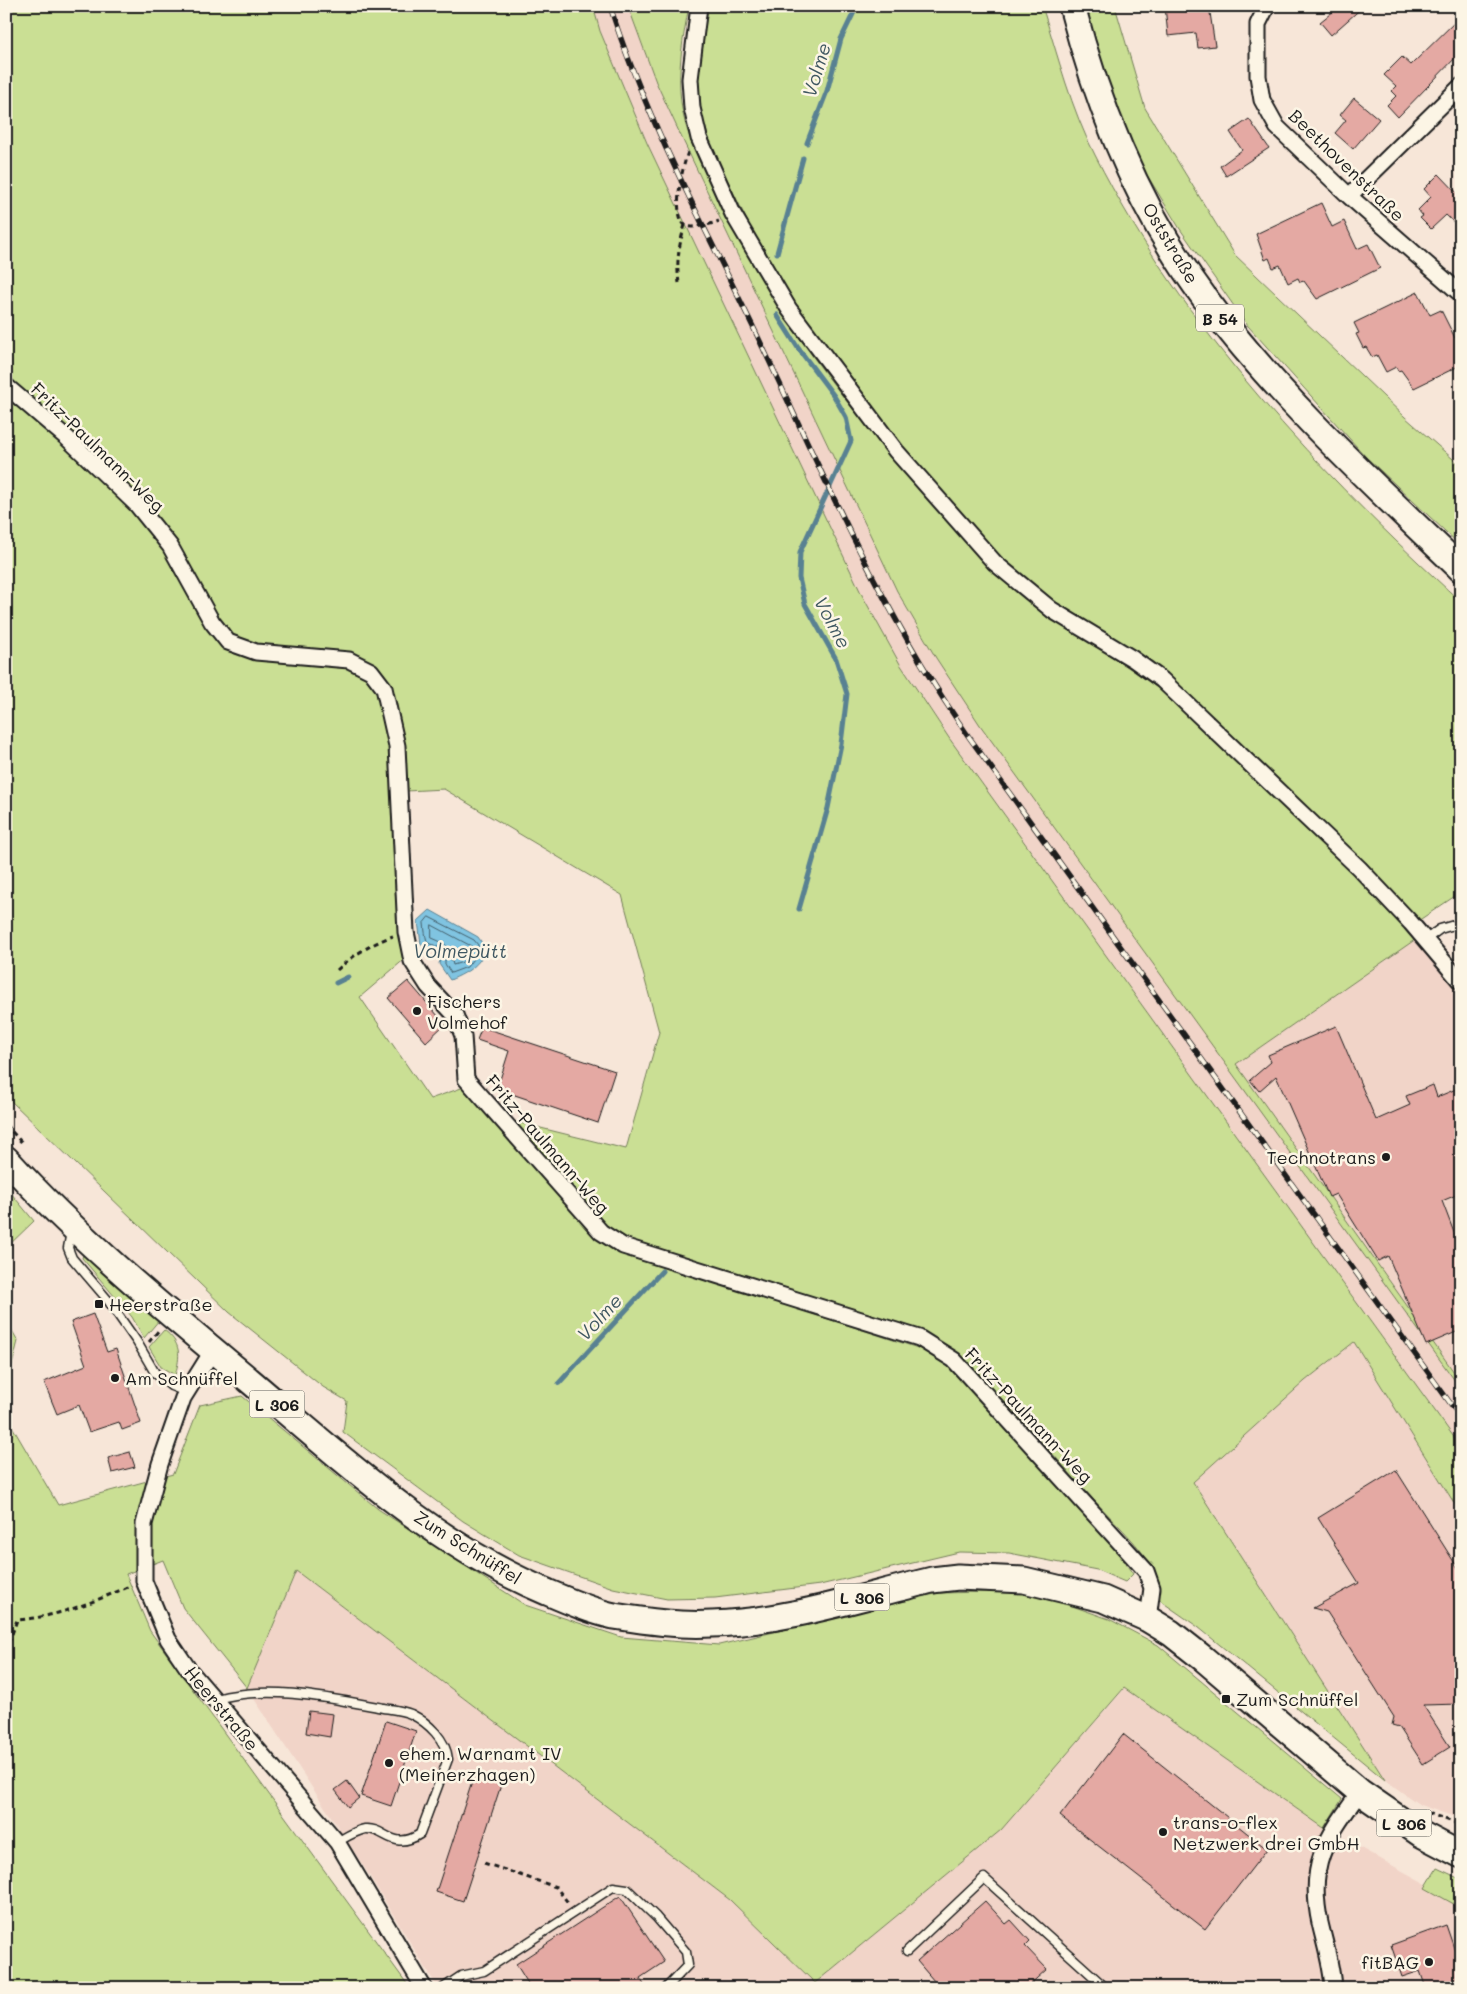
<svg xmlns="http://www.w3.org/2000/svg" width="1467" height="1994" viewBox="0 0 1467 1994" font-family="Mali,sans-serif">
<rect width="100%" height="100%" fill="#f7e6d8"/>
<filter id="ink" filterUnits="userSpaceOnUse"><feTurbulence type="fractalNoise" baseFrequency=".02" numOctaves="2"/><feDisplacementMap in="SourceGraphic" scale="10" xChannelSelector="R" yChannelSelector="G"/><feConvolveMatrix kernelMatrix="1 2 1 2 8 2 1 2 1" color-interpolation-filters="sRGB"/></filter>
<g filter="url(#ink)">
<path fill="#f1d4c8" d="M593,6H628L656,82L681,137L897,591L936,658L1461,1389V1447L949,738L900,664L862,595L647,143L600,31Z
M1416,939L1461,992V1382L1236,1064Z
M1354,1342L1461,1514V1819L1420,1805L1385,1780L1193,1482L1305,1381Z
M296,1571L730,1900L815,1983L1001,1830L1125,1688L1324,1828L1461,1903V1988H432L436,1985L366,1870L247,1688Z"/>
<path fill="#cadf94" stroke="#737e58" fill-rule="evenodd" d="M9,6H593L600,31L647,143L862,595L900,664L949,738L1461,1447V1514L1354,1342L1305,1381L1193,1482L1385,1780L1198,1627L1162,1602L1159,1598C1159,1590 1160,1583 1156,1575C1143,1547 1114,1522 1093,1499C1047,1449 1004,1394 950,1353L678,1270L921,1349L957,1370L986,1397L1113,1546L1133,1574L1125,1582L1097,1570L1009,1553L959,1552L820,1585L715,1598L667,1599L613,1588L519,1555L463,1521L343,1432L347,1401L323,1387L229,1312L11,1101L6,1095V11ZM444,789L622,895L659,1032L626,1149L496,1117L467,1086L430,1099L360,997L413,952L406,791Z
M628,6H689C683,36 677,72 681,102C686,140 706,175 724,208C744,247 765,285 789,322C828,381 874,436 919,488C948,522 975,556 1009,585C1057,626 1114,654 1164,693L1352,872L1416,939L1236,1064L1461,1382V1389L980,725L936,658L897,591L681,136L656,82Z
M708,6H1042C1058,56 1071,109 1095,155C1183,329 1319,472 1461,602V892L1418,921L1355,854L1170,678L1051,601L1011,569L976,533L899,443L818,341L767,262L712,148L701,113L698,82Z
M1082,6H1115L1145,108L1235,255L1405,417L1461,466V546L1366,457L1248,326L1180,229L1125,139Z
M6,1187L34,1221L6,1248Z
M85,1249L160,1319L144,1338L132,1317L82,1258Z
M6,1320L18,1341L6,1389Z
M164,1330C181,1343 181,1355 175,1375L161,1367L149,1347Z
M242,1396L378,1509L525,1605L621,1637L719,1645L939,1593L1030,1591L1109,1619L1158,1645L1342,1799L1324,1828L1124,1688L1001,1830L815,1983L730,1900L296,1571L247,1688L183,1608L163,1560L126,1574L150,1631L410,1988H6V1416L58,1505L173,1474L200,1405Z
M1437,1868L1461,1879V1908L1425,1888Z"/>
<path fill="#80c4e1" stroke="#588192" d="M430,910L478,937C495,958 467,973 450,980L439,964L441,956L437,951H427L421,944L418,921Z"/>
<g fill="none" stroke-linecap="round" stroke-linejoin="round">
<path stroke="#445f6b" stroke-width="1" d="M429,917L474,940L478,945V952L467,967L451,973L445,964V953C430,936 427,956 424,923Z
M432,925L471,946L472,950L463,962L453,965C448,946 451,946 432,938Z"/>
<path stroke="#588192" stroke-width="5" d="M807,143L827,91L841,39L857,6
M777,253L803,158
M777,315L798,348L834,396L846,417L851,441L800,552L799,578L805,604L836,659L847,694L841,744L828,808L799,909
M336,983L348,977
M559,1383L662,1271"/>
</g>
<path fill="#e4a9a3" stroke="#1c1c1c" d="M1165,6H1209L1215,46L1198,48L1196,33L1168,36Z
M1340,6H1364L1331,35L1320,22Z
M1461,16V52L1398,117L1387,105L1396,96L1391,91L1396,86L1384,75L1402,57L1411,65Z
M1354,98L1379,119L1353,149L1335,133L1346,120L1340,115Z
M1249,119L1269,148L1226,176L1220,166L1242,150L1230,132Z
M1439,174L1461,197V229L1446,215L1431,229L1420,218L1423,216L1418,210L1431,197L1424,189Z
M1321,203L1332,227L1344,221L1357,249L1368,244L1380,268L1317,299L1304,281L1300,282L1298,278L1288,283L1280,265L1273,268L1269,258L1265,260L1256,234Z
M1418,292L1430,315L1441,310L1455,338L1461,335V365L1414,388L1401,370L1398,371L1396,367L1386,372L1377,355L1372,357L1366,347L1363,348L1356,334L1359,333L1354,323Z
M408,981L445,1024L426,1042L388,998Z
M1336,1026L1376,1120L1410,1105L1406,1096L1433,1085L1437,1097L1461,1087V1193L1442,1201L1461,1251V1330L1426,1345L1388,1256L1378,1261L1336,1194L1329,1197L1276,1076L1259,1091L1250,1080L1271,1062L1268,1055Z
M482,1027L615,1071L598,1123L497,1089L509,1051L477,1040Z
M93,1314L107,1352L116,1349L141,1423L122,1430L119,1422L89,1432L79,1405L57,1414L44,1382L86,1365L71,1322Z
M130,1452L135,1467L112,1473L108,1458Z
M1396,1470L1461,1573V1704L1423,1705L1450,1747L1423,1764L1399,1727L1392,1725L1394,1717L1327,1612L1313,1608L1359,1583L1318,1518Z
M309,1711L333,1714L330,1737L306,1733Z
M386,1721L416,1731L391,1806L361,1796Z
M1123,1734L1267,1849L1205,1929L1060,1816Z
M475,1773L502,1782L463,1901L436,1892Z
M347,1781L359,1798L348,1807L335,1790Z
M620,1896L664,1962L640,1978L646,1988H531L516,1964Z
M985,1901L1006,1924L1011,1920L1030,1941L1025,1946L1047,1969L1026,1988H940L917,1961Z
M1446,1925L1456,1954L1461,1953V1988H1426L1420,1971L1402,1977L1391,1945Z"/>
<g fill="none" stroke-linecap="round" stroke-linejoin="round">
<g stroke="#1c1c1c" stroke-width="11">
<path id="lane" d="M1425,940L1440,929L1461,923
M74,1232L70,1237L68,1248L72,1258L107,1299L137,1342L155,1373L171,1386L186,1392
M216,1699C268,1685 325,1697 378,1707C388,1709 402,1710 411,1714C429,1723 446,1740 448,1759L420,1834C392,1852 385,1827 365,1829C355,1831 346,1837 337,1842
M907,1951L984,1878L1106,1988
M443,1988L461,1976L484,1971L613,1887L627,1889L656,1917L686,1952L688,1965L666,1988"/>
</g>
<g stroke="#1c1c1c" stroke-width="19">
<path id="street" d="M699,6L690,79L692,108L699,138L733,214L789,309L896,451L995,563L1052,610L1133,659L1162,680L1359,868L1411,923L1461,982
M1267,6L1258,24V76L1262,100L1277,127L1349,196L1461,294
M1349,196L1461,86
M6,386L67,438L137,505L170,546L212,622L228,642L256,652L349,660L371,671L384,688L397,746L406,932L412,961L428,986L455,1015L463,1036L466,1079L601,1232L623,1246L919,1338L954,1360L1146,1571L1152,1588L1148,1619
M213,1350L183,1398L160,1464L144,1524V1581L168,1639L189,1670L337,1842L424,1988
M1333,1988C1332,1966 1325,1945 1320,1923C1307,1863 1327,1838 1360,1792"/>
</g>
<g stroke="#1c1c1c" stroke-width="29">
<path id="primary" d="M1072,6C1099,110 1140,211 1204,297C1279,398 1371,482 1461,569
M6,1159C79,1239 166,1311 249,1380C341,1458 434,1545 547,1592C568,1601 591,1611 614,1616C646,1621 680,1626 712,1624C786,1622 860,1597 932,1580L958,1577L1024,1580L1103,1599L1148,1619L1171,1633L1204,1659L1360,1792L1421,1834L1461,1855"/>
</g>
<path stroke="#1c1c1c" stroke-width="3" stroke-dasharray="5 4" stroke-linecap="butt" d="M688,152C683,165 671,214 685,225C691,230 712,224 719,221
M679,283C676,261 679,245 685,225
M337,970C353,955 373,943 393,936
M6,1125L24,1145
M149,1342L159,1330
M6,1651L17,1620C58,1617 93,1602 130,1586
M1428,1813L1461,1825
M484,1863L556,1887L569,1904"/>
<use href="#lane" stroke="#fcf5e5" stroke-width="8"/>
<use href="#street" stroke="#fcf5e5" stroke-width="15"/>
<use href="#primary" stroke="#fcf5e5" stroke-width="25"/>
<g stroke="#1c1c1c" stroke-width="5.5">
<path id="rail" d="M610,6C646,120 705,227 757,335C822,472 881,612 969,737L1461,1418"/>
</g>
<use href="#rail" stroke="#fcf5e5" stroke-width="4" stroke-dasharray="11" stroke-linecap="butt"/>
</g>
</g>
<g fill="#1c1c1c" stroke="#fcf5e5" stroke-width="2">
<circle cx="417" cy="1011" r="5"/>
<circle cx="1386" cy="1157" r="5"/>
<rect x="94" y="1299" width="10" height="10" rx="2.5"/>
<circle cx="115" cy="1378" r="5"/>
<rect x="1221" y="1694" width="10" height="10" rx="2.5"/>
<circle cx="389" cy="1763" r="5"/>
<circle cx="1163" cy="1832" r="5"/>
<circle cx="1429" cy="1962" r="5"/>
</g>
<g text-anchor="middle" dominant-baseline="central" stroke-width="5" stroke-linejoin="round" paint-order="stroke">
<g fill="#fcf5e5" stroke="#5f5d58" stroke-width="1">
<rect x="1196" y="304.5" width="48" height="27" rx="4"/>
<rect x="249.5" y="1390.5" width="55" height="27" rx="4"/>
<rect x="834.5" y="1583.5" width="55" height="27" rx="4"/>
<rect x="1376.5" y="1809.5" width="55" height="27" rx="4"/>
</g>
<g font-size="16" font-weight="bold" fill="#1c1c1c">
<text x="1220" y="318">B 54</text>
<text x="277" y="1404">L 306</text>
<text x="862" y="1597">L 306</text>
<text x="1404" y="1823">L 306</text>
</g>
<g font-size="18" fill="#1c1c1c" stroke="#fcf5e5">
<text transform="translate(1347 165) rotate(44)">Beethovenstraße</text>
<text transform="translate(1171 243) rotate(59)">Oststraße</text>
<text transform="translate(98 447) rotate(44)">Fritz-Paulmann-Weg</text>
<text transform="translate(548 1144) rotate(49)">Fritz-Paulmann-Weg</text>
<text transform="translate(1029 1415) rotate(47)">Fritz-Paulmann-Weg</text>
<text transform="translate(468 1547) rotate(32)">Zum Schnüffel</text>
<text transform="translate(222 1708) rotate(50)">Heerstraße</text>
</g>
<g font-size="18" fill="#1c1c1c" stroke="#fcf5e5" text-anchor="start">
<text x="427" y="1001">Fischers<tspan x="427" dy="21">Volmehof</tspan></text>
<text x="1376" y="1157" text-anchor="end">Technotrans</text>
<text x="109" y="1304">Heerstraße</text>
<text x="125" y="1378">Am Schnüffel</text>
<text x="1236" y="1699">Zum Schnüffel</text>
<text x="399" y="1753">ehem. Warnamt IV<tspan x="399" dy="21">(Meinerzhagen)</tspan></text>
<text x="1173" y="1822">trans-o-flex<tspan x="1173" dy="21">Netzwerk drei GmbH</tspan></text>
<text x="1419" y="1962" text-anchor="end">fitBAG</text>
</g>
<g font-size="19" font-style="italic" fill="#3f5761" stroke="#fcf5e5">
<text transform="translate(816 70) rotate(-73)">Volme</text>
<text transform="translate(833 622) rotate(62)">Volme</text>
<text x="460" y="950">Volmepütt</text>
<text transform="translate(599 1317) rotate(-47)">Volme</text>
</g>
</g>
<rect width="1467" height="1994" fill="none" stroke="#fcf5e5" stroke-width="25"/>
<rect x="12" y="12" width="1442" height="1969" fill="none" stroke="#1c1c1c" stroke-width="2" filter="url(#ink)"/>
</svg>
